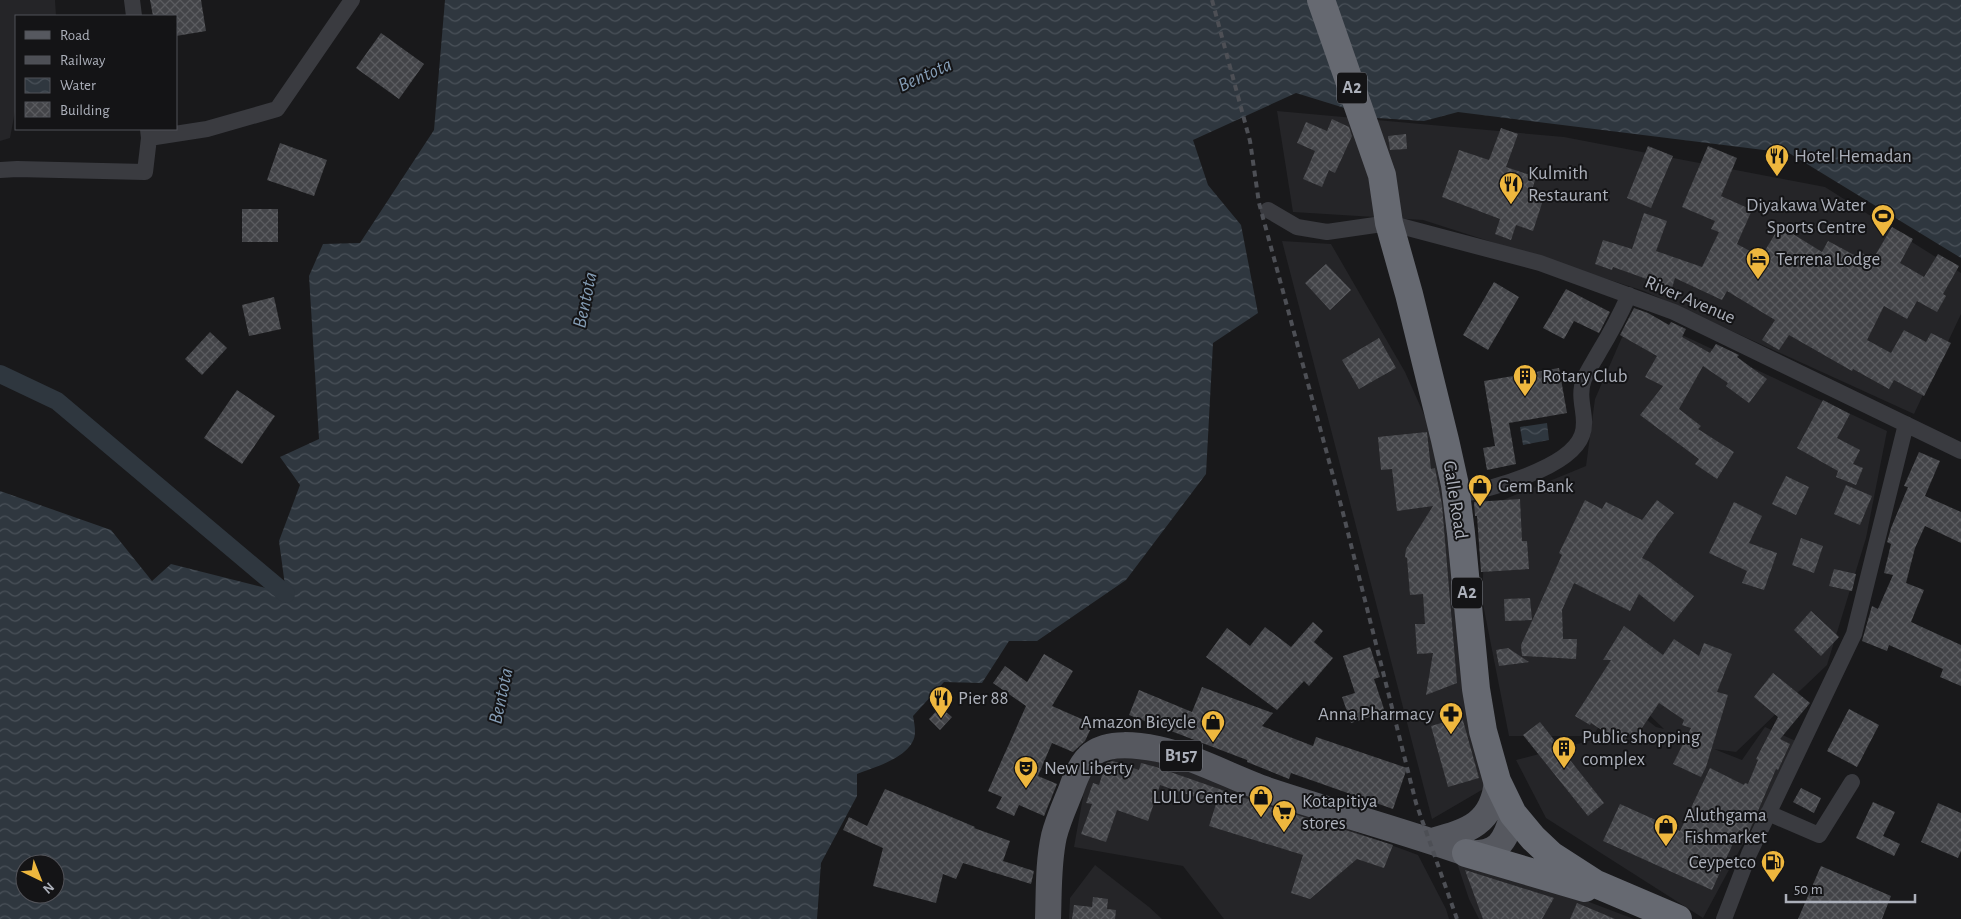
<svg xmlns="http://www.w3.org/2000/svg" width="1961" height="919" viewBox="0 0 1961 919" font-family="'Alegreya Sans',sans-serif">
<defs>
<pattern id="water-waves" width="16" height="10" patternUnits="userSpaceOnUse" patternTransform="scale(1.25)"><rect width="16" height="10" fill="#2f373f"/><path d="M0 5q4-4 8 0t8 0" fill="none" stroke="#4a5159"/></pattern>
<pattern id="building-cross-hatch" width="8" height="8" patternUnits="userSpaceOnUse" patternTransform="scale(1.25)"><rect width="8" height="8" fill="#434448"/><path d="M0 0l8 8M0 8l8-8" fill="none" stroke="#5b5c60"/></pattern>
</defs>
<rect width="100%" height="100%" fill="#19191b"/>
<path fill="#252528" d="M0,0H55L56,16H16V106L10,138L0,141Z
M1277,111L1564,137L1825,187L1961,273V314L1914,414L1644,291L1423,220L1293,212Z
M1282,241L1331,244L1405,372L1444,459L1492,784L1432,819Z
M1633,312L1887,431L1866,538L1827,665L1736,752L1714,749L1742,760L1765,727L1798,742L1703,918L1546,818L1516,760L1596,739L1622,700L1656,727L1664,729L1622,689L1593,736H1509L1482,599L1486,507L1586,466L1595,399Z
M1123,752L1207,777L1418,855L1446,909L1449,919H1224L1183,866L1074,847L1086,780Z
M1456,860L1497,867L1634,919H1479L1469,899Z
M1095,865L1149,907L1162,919H1069L1070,898Z"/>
<path fill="url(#water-waves)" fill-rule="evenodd" d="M445,0H1961V258L1789,153L1458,112L1424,121L1377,118L1296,93L1193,140L1208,185L1241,225L1258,313L1213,343L1206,474L1126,580L1037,641H1009L982,683L944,682L913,716C914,721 915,727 915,732C915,756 875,767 857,774V796L821,863L817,919H0V491L111,530L152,581L171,564L286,593L279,541L300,485L280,457L319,439L309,276L323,244L360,243L434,130ZM25,864H55V894H25Z
M1547,423L1549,440L1523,445L1520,427Z"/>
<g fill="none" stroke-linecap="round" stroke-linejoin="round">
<path stroke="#2f373f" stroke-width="18" d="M0,374L57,401L286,594"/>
</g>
<path fill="url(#building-cross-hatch)" d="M150,0H201L206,31L176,36V16H153Z
M381,33L424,64L399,99L356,68Z
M1332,119L1349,127L1352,136L1335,173L1329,170L1322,187L1303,179L1315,151L1297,143L1306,122L1327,131Z
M1501,128L1518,134L1506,167L1536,177L1531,193L1544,197L1533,231L1516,225L1511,240L1495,234L1500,219L1442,197L1459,150L1489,160Z
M1406,134L1407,149L1390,150L1388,136Z
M280,143L327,160L314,196L267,180Z
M1648,146L1673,156L1651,208L1627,198Z
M1708,146L1737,158L1721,196L1752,210L1737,244L1761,257L1780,226L1822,252L1828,241L1858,257L1860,252L1873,259L1892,227L1913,239L1900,263L1924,277L1938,254L1959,266L1943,294L1946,296L1937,312L1917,301L1907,319L1884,306L1867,340L1891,353L1904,330L1926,342L1931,333L1951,343L1924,396L1894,380L1889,389L1853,369L1852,371L1789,335L1779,350L1762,340L1775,320L1727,291L1722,300L1675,278L1672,288L1613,267L1612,270L1595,264L1603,240L1632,249L1644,213L1667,221L1656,251L1702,267L1719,232L1711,229L1715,221L1682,207Z
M242,209H278V242H242Z
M1326,264L1351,290L1330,310L1305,283Z
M1494,282L1519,297L1488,350L1463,335Z
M1566,289L1610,312L1599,333L1574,321L1564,339L1543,328Z
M274,297L281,329L249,336L242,305Z
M1634,308L1648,313L1669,325L1671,322L1686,329L1682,337L1710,353L1716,344L1739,355L1737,357L1767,379L1749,403L1726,386L1728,383L1703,366L1679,409L1701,426L1698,429L1734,452L1717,479L1695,464L1699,459L1640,415L1663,386L1645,377L1657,356L1620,335Z
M210,332L227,348L202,375L185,359Z
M1379,338L1396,368L1359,389L1342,360Z
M1559,368L1567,413L1509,423L1516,464L1487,470L1483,448L1495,446L1484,381Z
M237,390L275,416L242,464L204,438Z
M1823,400L1850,414L1837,438L1860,450L1853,464L1863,468L1856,485L1836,477L1838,471L1797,448Z
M1427,432L1431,469L1435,468L1442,505L1457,683L1426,695L1433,653L1417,654L1415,624H1425L1423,594L1410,595L1407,558L1405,557L1406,549L1433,506L1397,511L1392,469L1381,470L1378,437Z
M1919,452L1940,461L1925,496L1961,512V543L1925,526L1915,548L1906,583L1924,590L1911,622L1961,645V686L1940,677L1943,669L1889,645L1887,651L1862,641L1872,606L1878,609L1893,575L1884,573L1891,544L1887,542L1891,528L1908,487L1904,486Z
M1786,476L1809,487L1796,515L1772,504Z
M1846,485L1872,496L1860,525L1834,514Z
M1520,499L1522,541H1527L1529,569L1481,572L1477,516H1475L1474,502Z
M1585,500L1602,509L1606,502L1642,520L1657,500L1674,513L1658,533L1642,558L1650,562L1694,596L1674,622L1639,594L1630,611L1574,583L1562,610L1563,639H1577L1576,659L1522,656L1521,645L1562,555L1559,553Z
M1734,502L1762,516L1749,543L1777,553L1764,590L1742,583L1747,571L1709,553Z
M1801,538L1823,546L1814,573L1792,565Z
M1834,569L1856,574L1852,591L1829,586Z
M1530,598L1532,620L1505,621L1504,599Z
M1811,611L1839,637L1821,656L1794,630Z
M1313,622L1323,631L1314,642L1333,658L1309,686L1304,681L1277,710L1206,657L1227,628L1250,646L1265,627L1291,647Z
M1624,626L1663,655L1674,639L1699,656L1704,643L1732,654L1717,692L1728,695L1706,767L1701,777L1673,764L1691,728L1682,725L1684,720L1659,703L1635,738L1629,734L1623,744L1591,723L1590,725L1575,716L1611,660H1603Z
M1370,647L1380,677L1374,679L1385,712L1351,723L1342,697L1355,693L1343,656Z
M1508,648L1529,662L1499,666L1496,650Z
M1044,654L1073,671L1052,706L1093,724L1085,741L1073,752L1052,743L1038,776L1057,784L1044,816L1019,805L1014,816L996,808L1002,797L988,791L1026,706L993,683L1005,666L1027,682Z
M1773,673L1810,703L1780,739L1790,744L1778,770L1776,769L1748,834L1739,830L1712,890L1603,841L1620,804L1680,831L1710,768L1744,785L1745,783L1748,784L1758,760L1756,759L1778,717L1754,697Z
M1202,687L1273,713L1262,726L1313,746L1316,737L1407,768L1393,809L1291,773L1289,779L1247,762V760L1129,715L1139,690L1192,712Z
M940,707L952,717L940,730L929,719Z
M1849,709L1879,725L1857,767L1827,751Z
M1462,717L1479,778L1448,787L1431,726Z
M1540,722L1604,803L1588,816L1523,735Z
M1113,761L1139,770L1141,763L1156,767L1262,804L1393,845L1384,868L1357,859L1310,899L1291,893L1303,855L1209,826L1216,804L1160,785L1148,821L1117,810L1106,842L1081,834L1092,804L1086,803L1093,783L1099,785L1106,763Z
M1801,788L1821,798L1814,813L1793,802Z
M885,789L975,827L974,828L1010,841L1003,861L1034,871L1031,884L963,863L956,879L943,874L936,903L873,886L883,848L843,830L849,817L867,826Z
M1873,802L1895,812L1883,836L1900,844L1894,856L1856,838Z
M1938,803L1961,813V851L1958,858L1921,842Z
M1821,866L1891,896L1882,919H1798Z
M1465,870L1554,898L1542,919H1483Z
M1093,897L1108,899L1107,909L1116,910L1115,919H1072L1074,905L1092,907Z
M1577,903L1615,919H1570Z"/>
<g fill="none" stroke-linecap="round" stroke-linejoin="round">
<path stroke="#3a3b40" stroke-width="16" d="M132,0L134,16
M149,138L207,129L277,109L352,0
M0,170L17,169L145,172L149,138L148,129
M1268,210L1297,227L1327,232L1389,223L1540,263L1674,312L1961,451
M1456,496C1489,489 1570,469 1582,435C1589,417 1576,400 1584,379C1588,370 1594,361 1599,352C1610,334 1620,315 1629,295
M1768,813L1819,835L1852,782
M1724,919L1749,854L1854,634L1906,424"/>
<path stroke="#56585f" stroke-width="26" d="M1432,841C1468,831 1493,824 1497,781
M1048,919C1049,891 1048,863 1054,836C1058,820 1065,805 1071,790C1075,778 1081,762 1092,754C1109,741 1138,745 1158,749C1195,757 1231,777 1267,790C1333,812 1400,830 1466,853C1498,855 1505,843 1513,814"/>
<path stroke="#666971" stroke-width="28" d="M1321,0L1382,175L1389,223L1409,294L1445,440L1455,485L1461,533L1476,689L1483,731L1497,781L1513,814L1533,838L1551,855L1596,884L1678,919
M1466,853L1585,888"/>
<path stroke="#4d4f55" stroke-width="4" stroke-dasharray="6 5" stroke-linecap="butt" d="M1212,0L1250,141L1259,203L1342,509L1416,803L1457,919"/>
</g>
<defs>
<g id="restaurant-pin" transform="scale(1.25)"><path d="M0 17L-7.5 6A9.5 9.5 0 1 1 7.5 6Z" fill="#eeb73e" stroke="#141416"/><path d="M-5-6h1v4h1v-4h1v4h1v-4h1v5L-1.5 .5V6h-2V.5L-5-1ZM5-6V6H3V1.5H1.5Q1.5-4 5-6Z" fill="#111"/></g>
<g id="stadium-pin" transform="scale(1.25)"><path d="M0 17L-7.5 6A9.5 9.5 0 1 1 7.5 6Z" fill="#eeb73e" stroke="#141416"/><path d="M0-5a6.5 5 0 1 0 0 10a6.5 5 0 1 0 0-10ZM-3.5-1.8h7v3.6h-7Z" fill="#111"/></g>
<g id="hotel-pin" transform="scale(1.25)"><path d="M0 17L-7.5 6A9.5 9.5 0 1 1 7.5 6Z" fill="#eeb73e" stroke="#141416"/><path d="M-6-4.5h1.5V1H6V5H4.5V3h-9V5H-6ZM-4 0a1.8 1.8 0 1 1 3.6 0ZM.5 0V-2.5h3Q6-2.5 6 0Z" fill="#111"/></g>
<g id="building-pin" transform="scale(1.25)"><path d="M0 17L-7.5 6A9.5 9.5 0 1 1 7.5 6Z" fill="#eeb73e" stroke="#141416"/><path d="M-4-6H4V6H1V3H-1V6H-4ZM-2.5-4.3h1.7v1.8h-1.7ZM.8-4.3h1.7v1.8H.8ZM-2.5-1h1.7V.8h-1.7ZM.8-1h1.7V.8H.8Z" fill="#111"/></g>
<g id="shop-pin" transform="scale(1.25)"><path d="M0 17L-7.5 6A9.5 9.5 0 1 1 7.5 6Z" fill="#eeb73e" stroke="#141416"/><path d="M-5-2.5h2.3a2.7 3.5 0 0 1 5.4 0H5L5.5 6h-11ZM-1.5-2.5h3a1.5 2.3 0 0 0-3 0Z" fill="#111"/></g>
<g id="pharmacy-pin" transform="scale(1.25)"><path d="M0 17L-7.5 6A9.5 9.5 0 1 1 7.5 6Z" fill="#eeb73e" stroke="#141416"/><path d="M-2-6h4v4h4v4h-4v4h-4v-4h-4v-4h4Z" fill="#111"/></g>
<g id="theatre-pin" transform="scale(1.25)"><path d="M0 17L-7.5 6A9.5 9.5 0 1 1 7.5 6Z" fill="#eeb73e" stroke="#141416"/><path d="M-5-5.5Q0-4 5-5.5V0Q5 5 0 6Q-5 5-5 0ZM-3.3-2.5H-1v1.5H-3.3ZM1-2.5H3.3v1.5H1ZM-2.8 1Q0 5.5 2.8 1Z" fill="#111"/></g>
<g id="supermarket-pin" transform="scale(1.25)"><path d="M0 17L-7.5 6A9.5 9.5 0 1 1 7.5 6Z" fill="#eeb73e" stroke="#141416"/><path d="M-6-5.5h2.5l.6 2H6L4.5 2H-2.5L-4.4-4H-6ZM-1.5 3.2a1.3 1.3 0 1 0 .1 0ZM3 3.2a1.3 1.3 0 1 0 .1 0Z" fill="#111"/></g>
<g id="fuel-pin" transform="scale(1.25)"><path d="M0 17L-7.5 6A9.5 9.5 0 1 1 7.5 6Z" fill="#eeb73e" stroke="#141416"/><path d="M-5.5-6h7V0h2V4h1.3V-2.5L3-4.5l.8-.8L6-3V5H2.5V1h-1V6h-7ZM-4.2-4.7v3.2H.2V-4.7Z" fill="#111"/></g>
</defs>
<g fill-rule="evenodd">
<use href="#restaurant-pin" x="1777" y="156"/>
<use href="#restaurant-pin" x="1511" y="184"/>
<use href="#stadium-pin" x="1883" y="216"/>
<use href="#hotel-pin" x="1758" y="259"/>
<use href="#building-pin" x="1525" y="376"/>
<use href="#shop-pin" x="1480" y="486"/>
<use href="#restaurant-pin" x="941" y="698"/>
<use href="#pharmacy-pin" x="1451" y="714"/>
<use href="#shop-pin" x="1213" y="722"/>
<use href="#building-pin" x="1564" y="748"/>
<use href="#theatre-pin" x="1026" y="768"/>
<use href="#shop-pin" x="1261" y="797"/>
<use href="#supermarket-pin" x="1284" y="812"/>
<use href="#shop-pin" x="1666" y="826"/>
<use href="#fuel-pin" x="1773" y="862"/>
</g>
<g text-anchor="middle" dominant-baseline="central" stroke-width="4" stroke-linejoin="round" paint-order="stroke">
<g fill="#141416" stroke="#7e8189" stroke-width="1">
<rect x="1337" y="72.5" width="30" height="31" rx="4"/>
<rect x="1452" y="577.5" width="30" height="31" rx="4"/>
<rect x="1160" y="740.5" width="42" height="31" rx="4"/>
</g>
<g font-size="18" font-weight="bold" fill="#acb0ba">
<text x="1352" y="88">A2</text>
<text x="1467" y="593">A2</text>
<text x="1181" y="756">B157</text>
</g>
<g font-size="19" fill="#acb0ba" stroke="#141416" text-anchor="start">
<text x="1794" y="156">Hotel Hemadan</text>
<text x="1528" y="173">Kulmith<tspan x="1528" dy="22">Restaurant</tspan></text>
<text x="1866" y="205" text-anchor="end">Diyakawa Water<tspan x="1866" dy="22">Sports Centre</tspan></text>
<text x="1776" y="259">Terrena Lodge</text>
<text x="1542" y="376">Rotary Club</text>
<text x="1498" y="486">Gem Bank</text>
<text x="958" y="698">Pier 88</text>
<text x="1434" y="714" text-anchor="end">Anna Pharmacy</text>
<text x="1196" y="722" text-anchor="end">Amazon Bicycle</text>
<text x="1582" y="737">Public shopping<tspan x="1582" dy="22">complex</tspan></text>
<text x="1044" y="768">New Liberty</text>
<text x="1244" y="797" text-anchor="end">LULU Center</text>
<text x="1302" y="801">Kotapitiya<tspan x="1302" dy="22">stores</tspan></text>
<text x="1684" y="815">Aluthgama<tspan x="1684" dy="22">Fishmarket</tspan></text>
<text x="1756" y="862" text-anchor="end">Ceypetco</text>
</g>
<g font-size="19" fill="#acb0ba" stroke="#141416">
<text transform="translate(1690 300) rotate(23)">River Avenue</text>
<text transform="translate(1455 500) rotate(81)">Galle Road</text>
</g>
<g font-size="20" font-style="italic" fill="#849cb4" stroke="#141416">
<text transform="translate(925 75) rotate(-24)">Bentota</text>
<text transform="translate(585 300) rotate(-78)">Bentota</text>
<text transform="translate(501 696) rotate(-78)">Bentota</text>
</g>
</g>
<rect x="15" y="15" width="162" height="115" fill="#141416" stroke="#515258"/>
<rect x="25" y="31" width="25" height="8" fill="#56585f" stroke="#515258"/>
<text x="60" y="40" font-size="15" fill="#acb0ba">Road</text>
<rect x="25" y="56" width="25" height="8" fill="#4d4f55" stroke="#515258"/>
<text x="60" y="65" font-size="15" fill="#acb0ba">Railway</text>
<rect x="25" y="78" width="25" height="15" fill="url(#water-waves)" stroke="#515258"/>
<text x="60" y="90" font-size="15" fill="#acb0ba">Water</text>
<rect x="25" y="102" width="25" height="15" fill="url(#building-cross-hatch)" stroke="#515258"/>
<text x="60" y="115" font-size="15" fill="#acb0ba">Building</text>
<g transform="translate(40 879) rotate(137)"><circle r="24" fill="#141416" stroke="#515258"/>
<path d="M0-4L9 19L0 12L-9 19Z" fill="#eeb73e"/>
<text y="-8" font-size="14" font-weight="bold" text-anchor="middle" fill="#acb0ba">N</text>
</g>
<path d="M1786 894v8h129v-8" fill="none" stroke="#acb0ba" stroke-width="2.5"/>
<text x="1794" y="894" font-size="15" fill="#acb0ba" stroke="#141416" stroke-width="4" paint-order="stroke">50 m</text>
</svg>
